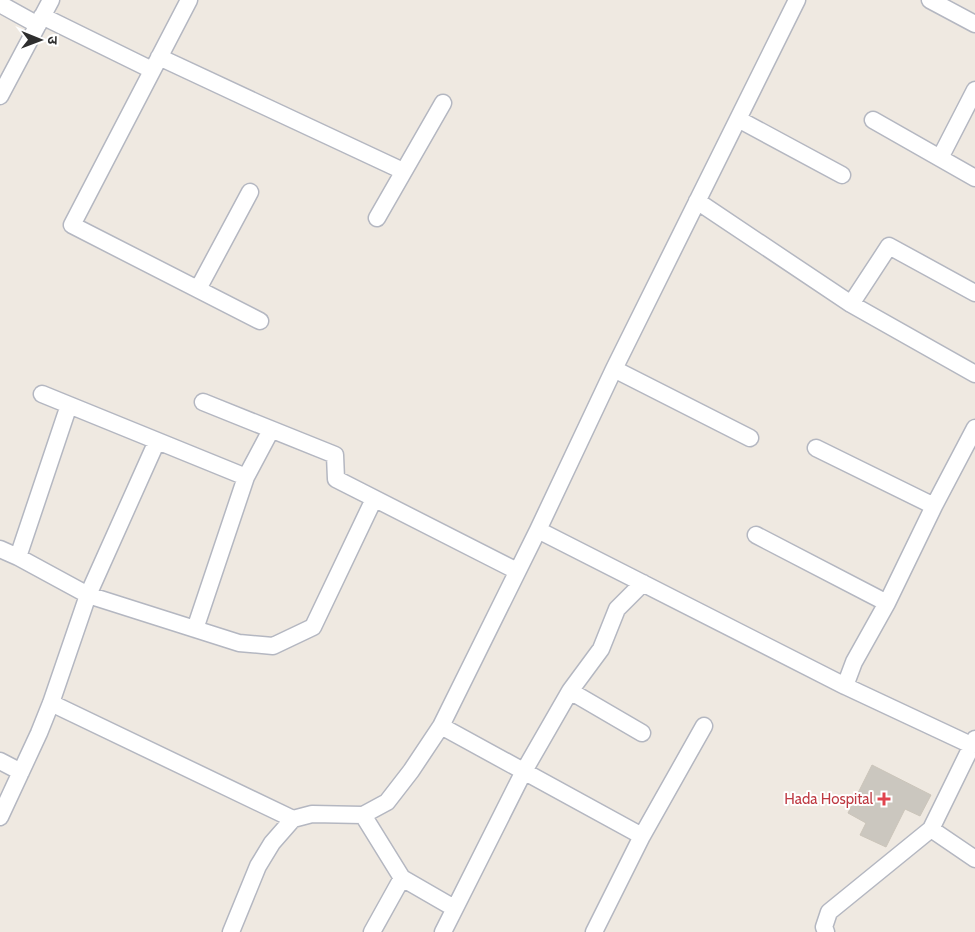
<svg xmlns="http://www.w3.org/2000/svg" width="975" height="932" viewBox="0 0 975 932" font-family="Cabin,'Noto Sans Devanagari',sans-serif">
<rect width="100%" height="100%" fill="#efe9e1"/>
<path fill="#cbc7bf" stroke="#cbc5ba" d="M872,765L931,795L920,816L905,809L886,847L860,835L866,823L848,813Z"/>
<g fill="none" stroke-linecap="round" stroke-linejoin="round">
<g stroke="#b4b7c1" stroke-width="19">
<path id="minor" d="M189,0L72,225L260,321
M930,0L975,24
M0,4L38,25
M42,16L152,70
M159,57L403,171
M0,96L51,0
M738,119L842,175
M873,120L975,178
M940,158L975,90
M697,201L851,304L975,374
M377,218L443,103
M198,289L250,192
M851,304L889,246L975,293
M614,369L750,438
M42,394L246,477L271,430
M203,402L335,455L336,479L517,571
M816,448L934,506
M538,530L845,686L971,745
M756,535L887,603
M0,549L18,557L88,595L239,643L273,646L313,627L374,499
M18,557L69,405
M195,629L246,477
M845,686L854,662L887,603L934,506L975,428
M570,691L601,649L617,609L643,583
M51,703L293,819
M441,726L642,836
M0,761L21,772
M363,815L402,878L454,908
M0,817L39,733L51,703L88,595L157,441
M931,829L975,859
M231,932L258,866L272,843L293,819L312,814L363,815L387,802L411,771L441,726L538,530L614,369L797,0
M372,932L402,878
M443,932L524,771L570,691L642,733
M594,932L642,836L704,726
M826,932L824,927L829,912L931,829L975,739"/>
</g>
<use href="#minor" stroke="#fff" stroke-width="16"/>
</g>
<path fill="#e0444e" stroke="#fff" stroke-width="2" d="M881.5 791.5h5v5h5v5h-5v5h-5v-5h-5v-5h5z"/>
<g text-anchor="middle" dominant-baseline="central" stroke-width="4" stroke-linejoin="round" paint-order="stroke">
<g font-size="15" fill="#be3a42" stroke="#fff" text-anchor="end">
<text x="873" y="799">Hada Hospital</text>
</g>
</g>
<g transform="translate(40 40) rotate(91)" stroke="#ffffff" stroke-width="4" paint-order="stroke">
<path d="M0-4L9 19L0 12L-9 19Z" fill="#2e2e2e"/>
<text y="-8" font-size="14" font-weight="bold" text-anchor="middle" fill="#2e2e2e">उ</text>
</g>
</svg>
